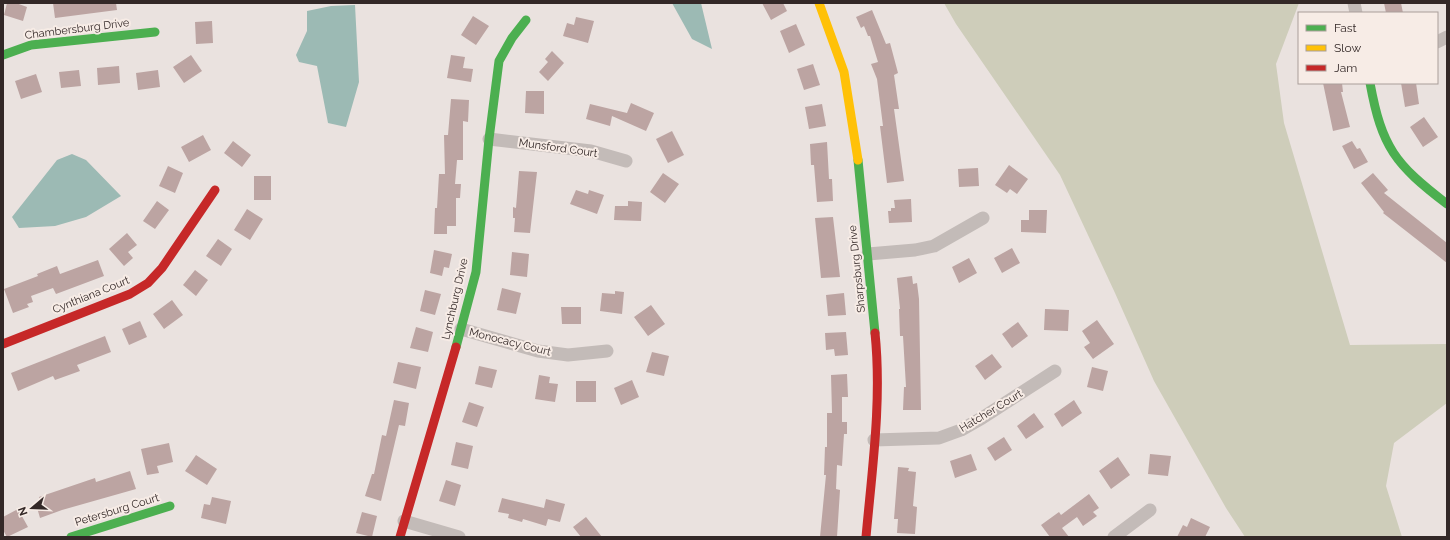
<svg xmlns="http://www.w3.org/2000/svg" width="1450" height="540" viewBox="0 0 1450 540" font-family="Raleway,sans-serif">
<rect width="100%" height="100%" fill="#eae2df"/>
<path fill="#cecdba" d="M944,3H1299L1276,64L1284,123L1350,345L1447,344V403L1394,443L1386,486L1402,537H1245L1226,508L1154,381L1115,293L1060,175L956,24Z"/>
<path fill="#9cbab4" d="M672,3H701L712,49L692,39Z
M355,5L359,82L346,127L328,123L317,66L299,62L296,55L307,31V11L331,6Z
M72,154L86,160L121,196L86,217L55,226L19,228L12,217L57,160Z"/>
<path fill="#bca4a2" d="M7,3H16L27,7L23,21L4,15Z
M53,3H116L117,10L55,18Z
M762,3H783L787,11L771,20Z
M1384,3H1401L1403,13H1386Z
M872,10L886,44L890,43L898,73L894,75L899,109H894L904,181L887,183L880,126H883L877,79L871,64L878,62L870,36H868L864,26L861,28L856,17Z
M473,16L489,26L476,45L461,35Z
M576,17L594,21L588,43L563,36L567,23L574,25Z
M212,21L213,43L196,44L195,22Z
M796,24L805,45L789,53L780,31Z
M552,51L564,63L548,81L539,72L548,62L545,59Z
M191,55L202,71L184,83L173,67Z
M451,55L465,57L463,68L473,69L471,82L447,78Z
M813,64L820,85L804,90L797,69Z
M119,66L120,83L98,85L97,68Z
M79,70L81,86L61,88L59,72Z
M158,70L160,87L138,90L136,73Z
M36,74L42,92L21,99L15,81Z
M1323,83H1342L1343,92H1341L1350,127L1333,131Z
M1401,83H1416L1419,104L1405,107Z
M526,91H544V114L525,113Z
M451,99L469,100L468,122L463,121V160H457L455,184H461L460,198H456V226H447V234H434L435,208H437L439,174H445L444,135H448Z
M631,103L654,113L646,131L612,116L610,126L586,119L590,104L627,113Z
M822,104L826,126L809,129L805,107Z
M1424,117L1438,137L1423,147L1410,127Z
M672,131L684,155L668,163L656,139Z
M203,135L211,150L189,162L181,147Z
M233,141L251,155L242,167L224,153Z
M1352,141L1357,149L1360,148L1368,162L1354,169L1342,146Z
M827,142L829,179H832L833,201L817,202L814,165H811L810,144Z
M1009,165L1028,179L1017,194L1010,189L1007,193L995,185Z
M168,166L183,173L175,193L159,186Z
M978,168L979,186L959,187L958,169Z
M519,171L537,172L530,233L514,232L515,218H513V207L516,208Z
M663,173L679,184L665,203L650,192Z
M1373,173L1388,190L1384,193L1447,243V263L1383,213L1384,212L1361,183Z
M254,176H271V200H254Z
M576,190L588,194L589,190L604,195L597,214L570,204Z
M911,199L912,222L889,223L888,211H891V208H895L894,200Z
M157,201L169,210L155,229L143,221Z
M628,201L642,202L641,221L614,220L615,206H628Z
M247,209L263,219L250,240L234,230Z
M1029,210H1047L1046,233L1021,232V220H1029Z
M833,217L840,277L821,278L815,218Z
M127,233L137,245L128,252L133,258L124,266L109,249Z
M218,239L232,249L221,266L206,256Z
M1012,248L1020,263L1002,273L994,258Z
M434,250L452,254L449,268L444,267L442,276L430,273Z
M512,252L529,254L527,277L510,275Z
M969,258L977,273L959,283L952,267Z
M98,260L104,276L56,294L53,288L31,296L33,302L27,304L29,307L13,313L4,289L38,276L37,274L57,266L60,274Z
M195,270L208,280L196,296L183,285Z
M912,276L913,284L917,283L919,299L921,410H903L904,387H906L903,336H900L899,309H900L897,278Z
M502,288L521,293L516,314L497,310Z
M425,290L441,294L435,315L420,311Z
M615,291L624,292L622,314L600,311L602,293L615,294Z
M844,293L846,315L828,316L826,295Z
M172,300L183,315L164,329L153,314Z
M651,305L665,324L648,336L634,317Z
M561,307H581V324H562Z
M1045,309L1069,310L1068,331L1044,330Z
M1097,320L1114,344L1093,359L1084,347L1090,343L1082,331Z
M140,321L147,337L129,345L122,329Z
M1018,322L1028,336L1012,348L1002,334Z
M416,327L433,332L428,352L410,348Z
M846,332L848,355L835,356L834,349L826,350L825,333Z
M105,336L111,352L77,365L80,371L55,380L53,376L18,391L11,373Z
M652,352L669,356L664,376L646,372Z
M992,354L1002,367L985,380L975,366Z
M398,362L421,367L416,389L393,383Z
M479,366L497,370L492,388L475,384Z
M1092,367L1108,371L1103,391L1087,387Z
M847,374L848,397H842V422H847V434H844L842,466L837,465L836,489L840,490L837,537H820L826,475H824L825,447H827V413H832L831,375Z
M539,375L550,377L549,383L558,384L555,402L535,399Z
M632,380L639,397L621,405L614,388Z
M576,381H596V402H576Z
M394,400L409,403L405,426L399,425L381,501L365,496L372,474H374L382,435L386,436Z
M1074,400L1082,413L1062,427L1054,414Z
M469,402L484,407L477,427L462,422Z
M1034,413L1044,427L1026,439L1017,426Z
M1004,437L1012,450L995,461L987,448Z
M456,442L473,446L468,469L451,465Z
M169,443L173,462L157,466L159,473L147,475L141,449Z
M971,454L977,470L955,478L950,461Z
M1150,454L1171,456L1168,476L1148,474Z
M196,455L217,469L207,485L185,471Z
M1118,457L1130,475L1111,489L1099,471Z
M898,467L909,468L908,471L916,472L913,506L917,507L915,534L897,533L898,519H894Z
M130,471L136,489L62,510L40,518L36,504L41,502L39,497L95,478L96,482Z
M446,480L461,485L455,506L439,501Z
M1089,494L1099,508L1093,512L1097,516L1083,526L1077,517L1062,528L1069,537H1050L1041,525L1059,512L1061,515Z
M212,497L231,501L226,524L201,518L204,504L210,505Z
M502,498L544,508L546,499L565,504L560,522L548,519L546,526L523,519L522,522L508,518L509,514L498,512Z
M18,509L28,527L7,537L3,530V517Z
M362,512L377,516L372,537L356,533Z
M586,517L602,537H581L573,527Z
M1191,518L1210,527L1205,537H1177L1183,525L1187,527Z"/>
<g fill="none" stroke-linecap="round" stroke-linejoin="round">
<path stroke="#c3bbb8" stroke-width="13" d="M1354,3L1356,13
M1437,42L1447,37
M489,139L591,151L626,161
M868,254L915,250L934,246L983,218
M461,329L538,351L568,355L607,351
M874,440L939,438L961,430L982,418L1055,371
M404,521L459,537
M1114,537L1150,510"/>
<path stroke="#4caf50" stroke-width="9" d="M3,55L31,45L155,32
M1370,83C1382,148 1395,164 1447,204
M858,160L875,333
M456,347L476,272L489,139L499,61L512,38L526,20
M71,537L170,506"/>
<path stroke="#ffc107" stroke-width="9" d="M819,3L844,72L858,160"/>
<path stroke="#c62828" stroke-width="9" d="M3,344L130,294L148,283L162,268L215,190
M400,537L456,347
M866,537C872,470 882,401 875,333"/>
</g>
<g text-anchor="middle" dominant-baseline="central" stroke-width="4" stroke-linejoin="round" paint-order="stroke">
<g font-size="11" fill="#332827" stroke="#f7ece6">
<text transform="translate(77 29) rotate(-7)">Chambersburg Drive</text>
<text transform="translate(558 148) rotate(8)">Munsford Court</text>
<text transform="translate(857 269) rotate(-96)">Sharpsburg Drive</text>
<text transform="translate(91 295) rotate(-22)">Cynthiana Court</text>
<text transform="translate(455 299) rotate(-77)">Lynchburg Drive</text>
<text transform="translate(510 342) rotate(14)">Monocacy Court</text>
<text transform="translate(991 411) rotate(-31)">Hatcher Court</text>
<text transform="translate(117 510) rotate(-17)">Petersburg Court</text>
</g>
</g>
<rect width="1450" height="540" fill="none" stroke="#332827" stroke-width="8"/>
<rect x="1298" y="12" width="140" height="72" fill="#f7ece6" stroke="#a99e9a"/>
<rect x="1306" y="25" width="20" height="6" fill="#4caf50" stroke="#a99e9a"/>
<text x="1334" y="32" font-size="12" fill="#332827">Fast</text>
<rect x="1306" y="45" width="20" height="6" fill="#ffc107" stroke="#a99e9a"/>
<text x="1334" y="52" font-size="12" fill="#332827">Slow</text>
<rect x="1306" y="65" width="20" height="6" fill="#c62828" stroke="#a99e9a"/>
<text x="1334" y="72" font-size="12" fill="#332827">Jam</text>
<g transform="translate(32 508) rotate(251)" stroke="#f7ece6" stroke-width="3" paint-order="stroke">
<path d="M0-3L7 15L0 10L-7 15Z" fill="#332827"/>
<text y="-6" font-size="11" font-weight="bold" text-anchor="middle" fill="#332827">N</text>
</g>
</svg>
